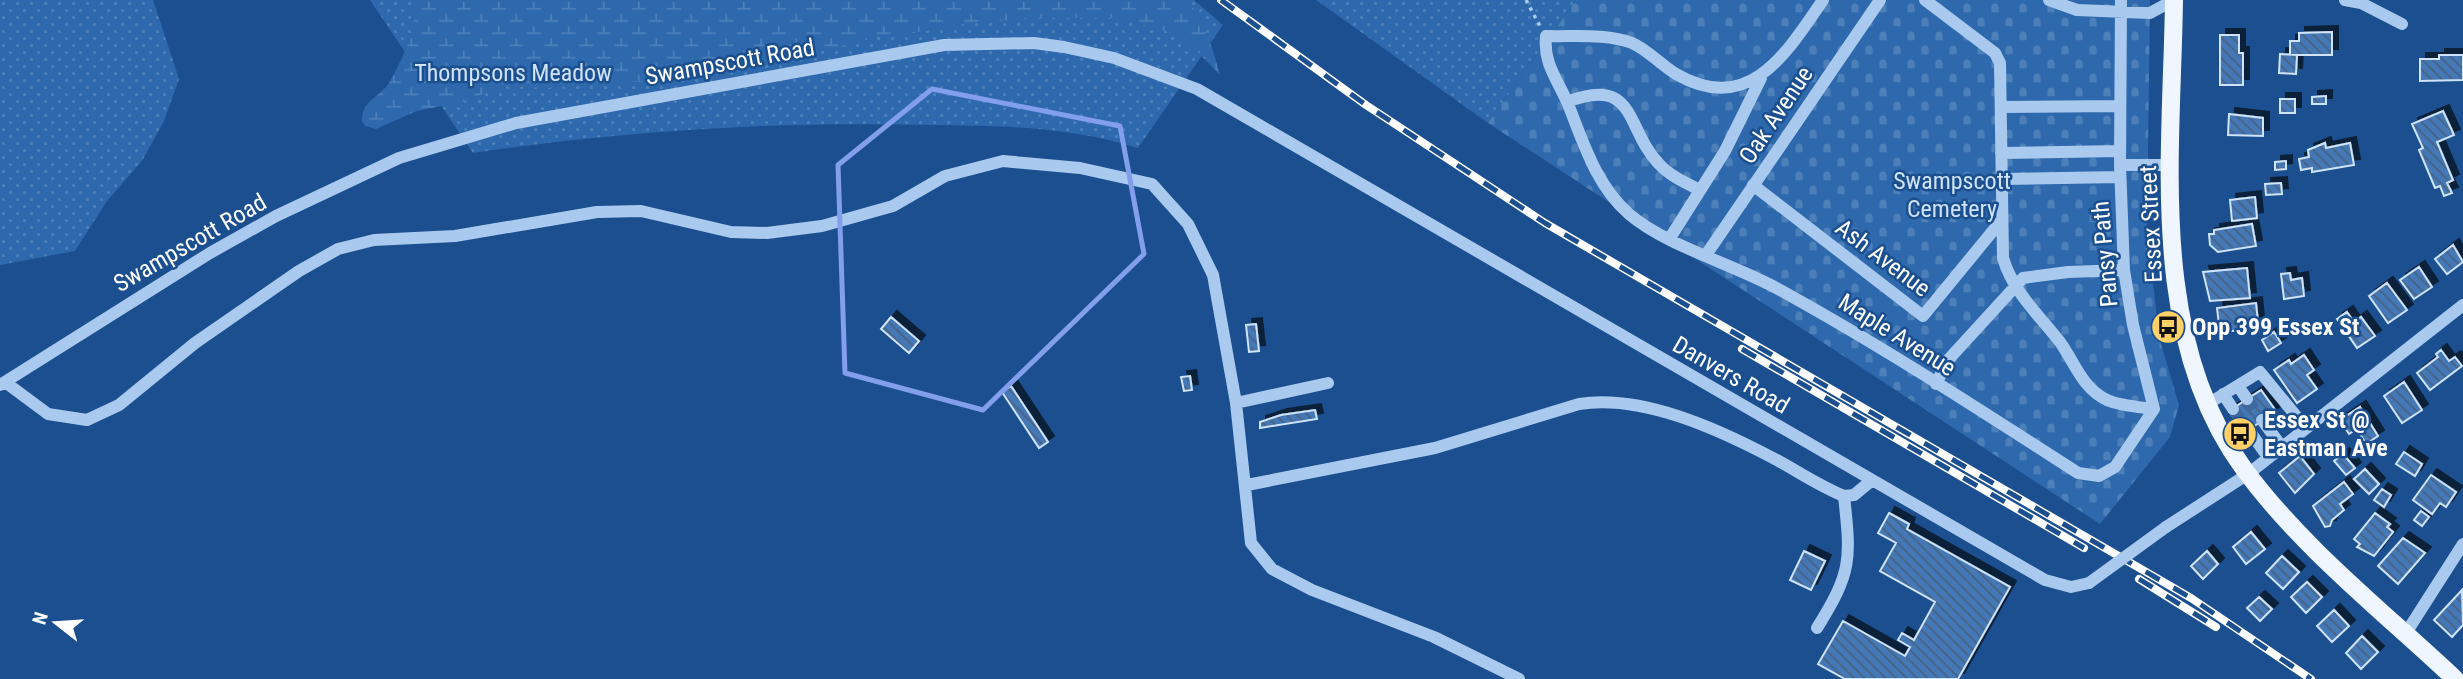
<svg xmlns="http://www.w3.org/2000/svg" width="2463" height="679" viewBox="0 0 2463 679" font-family="'Roboto Condensed',sans-serif">
<defs>
<pattern id="grass-dots" width="8" height="8" patternUnits="userSpaceOnUse" patternTransform="scale(1.75)"><rect width="8" height="8" fill="#2e69ad"/><path d="M2 2h.1M6 6h.1" fill="none" stroke="#4d80b9" stroke-width="1.8" stroke-linecap="round"/></pattern>
<pattern id="wetland-marsh" width="20" height="14" patternUnits="userSpaceOnUse" patternTransform="scale(1.75)"><rect width="20" height="14" fill="#2e69ad"/><path d="M1 5h8M5 5V1M11 12h8M15 12V8" fill="none" stroke="#4d80b9"/></pattern>
<pattern id="cemetery-stones" width="16" height="16" patternUnits="userSpaceOnUse" patternTransform="scale(1.75)"><rect width="16" height="16" fill="#2e69ad"/><path d="M2 7V4a2 2 0 0 1 4 0v3zM10 15v-3a2 2 0 0 1 4 0v3z" fill="#4d80b9"/></pattern>
<pattern id="building-back-hatch" width="6" height="6" patternUnits="userSpaceOnUse" patternTransform="scale(1.75)"><rect width="6" height="6" fill="#4478b7"/><path d="M-1 5l2 2M0 0l6 6M5-1l2 2" fill="none" stroke="#486282"/></pattern>
<filter id="shadow"><feDropShadow dx="6" dy="-6" stdDeviation="0" flood-color="#0009"/></filter>
</defs>
<rect width="100%" height="100%" fill="#1b4f8f"/>
<path fill="url(#grass-dots)" d="M0,0H153L179,79L164,121L142,161L107,201L75,251L0,265Z
M370,0H1194L1223,25L1138,148C1065,126 1003,126 928,125C775,121 623,131 473,153Z
M1316,0H1576L1488,123Z"/>
<path fill="url(#wetland-marsh)" d="M413,0H1187C1205,20 1213,50 1220,75L1182,36L1119,18H1030L964,24L937,30L890,34L793,58L785,50L777,51L670,79L548,88L502,86L466,101L417,111L376,129L365,126L362,121C361,101 380,97 389,83C402,60 419,27 413,0Z"/>
<path fill="url(#cemetery-stones)" d="M1576,0H2150L2147,229L2159,337L2179,405L2170,437L2100,524L1488,123Z"/>
<path fill="url(#building-back-hatch)" stroke="#cfe3fa" stroke-width="2" filter="url(#shadow)" d="M2332,32V55H2290V41H2299V33Z
M2220,35H2239V53H2243V85H2220Z
M2280,54L2297,55L2296,74L2279,73Z
M2439,55H2463V80L2420,81V59H2439Z
M2326,96V104H2312V97Z
M2280,99H2295V113H2280Z
M2443,111L2454,135L2437,142L2453,180L2447,183L2452,193L2444,196L2440,186L2435,188L2419,150L2423,148L2412,124Z
M2229,114L2263,118V136L2228,135Z
M2325,143L2326,148L2350,143L2354,165L2312,172V168L2301,170L2299,159L2309,157L2308,150Z
M2286,161V169L2275,170V162Z
M2281,183L2282,194L2266,195L2265,184Z
M2255,197L2257,218L2232,221L2230,200Z
M2252,224L2256,246L2218,252L2210,245L2209,234H2214V230Z
M2453,245L2463,262L2447,274L2435,259Z
M2419,267L2432,287L2414,299L2400,280Z
M2247,268L2250,298L2210,301L2203,272Z
M2290,273L2291,280L2302,278L2304,296L2284,299L2281,274Z
M2387,283L2407,310L2388,323L2369,296Z
M2256,303L2258,322L2244,324L2245,329L2220,333L2217,308Z
M2347,312L2354,322L2361,317L2375,336L2357,348L2337,319Z
M891,317L919,341L909,353L881,329Z
M1256,324L1259,351L1249,352L1246,325Z
M2274,332L2281,343L2268,351L2262,340Z
M2441,350L2449,361L2455,357L2462,366L2430,390L2417,373L2438,357L2436,354Z
M2304,355L2314,370L2307,375L2317,389L2297,403L2274,370L2289,360L2291,364Z
M1190,376L1192,390L1184,391L1181,377Z
M2404,382L2422,410L2402,423L2384,396Z
M1011,386L1048,442L1039,448L1002,392Z
M2261,390L2276,411L2244,433L2229,411Z
M2360,407L2378,436L2366,444L2357,429L2349,434L2340,420Z
M1315,410L1317,419L1260,428V422L1281,415Z
M2404,452L2422,464L2415,476L2396,464Z
M2343,454L2355,468L2346,475L2334,461Z
M2300,456L2314,474L2295,493L2279,473Z
M2365,469L2379,484L2369,494L2354,479Z
M2431,475L2456,492L2446,507L2440,503L2432,514L2413,500Z
M2344,482L2353,494L2340,504L2344,510L2332,520L2330,526L2325,527L2313,506Z
M2382,489L2391,495L2384,507L2374,500Z
M2421,511L2429,517L2422,526L2414,520Z
M1889,513L1909,524L1907,529L2010,587L1958,679H1845L1818,664L1843,621L1905,656L1910,647L1898,640L1902,633L1914,640L1935,602L1880,571L1896,543L1878,533Z
M2375,513L2390,524L2387,527L2393,532L2374,556L2357,547L2360,544L2354,539Z
M2251,532L2265,549L2246,564L2233,547Z
M2403,538L2425,553L2398,584L2378,566Z
M1804,551L1825,561L1811,590L1790,580Z
M2207,551L2218,564L2203,579L2191,566Z
M2282,556L2299,572L2283,589L2266,573Z
M2307,582L2322,597L2306,613L2291,597Z
M2462,590L2463,625L2452,637L2434,620Z
M2259,597L2272,609L2260,621L2247,608Z
M2334,610L2349,626L2332,642L2317,626Z
M2362,636L2378,652L2361,669L2346,653Z"/>
<g fill="none" stroke-linecap="round" stroke-linejoin="round">
<path stroke="#3d69a0" stroke-width="12" stroke-dasharray="12 6" stroke-linecap="butt" d="M2247,399L2262,420
M2233,409L2248,429"/>
<path stroke="#a9c9ee" stroke-width="3.5" stroke-dasharray="3.5 5" stroke-linecap="butt" d="M1526,0L1540,26"/>
<path stroke="#a9c9ee" stroke-width="12" d="M1823,0C1786,54 1749,116 1676,74C1661,65 1648,50 1632,43C1606,33 1572,37 1546,36C1543,64 1558,80 1568,104C1584,144 1596,185 1629,214C1666,246 1736,265 1780,290C1882,346 1980,410 2078,473L2099,476L2115,467L2154,409
M1925,0L1995,53L2000,63L2003,258C2013,292 2039,315 2060,342C2075,363 2082,388 2107,400C2121,406 2139,407 2154,409
M2049,0L2077,10L2150,13L2174,0
M2121,0L2120,165L2124,270L2133,325L2154,409
M2345,0L2361,3L2402,24
M1567,102C1637,75 1625,129 1659,164C1670,176 1686,183 1700,190
M2001,107L2120,106
M2001,153L2120,151
M2120,165H2171
M2001,179L2120,177
M1753,185L1923,316L2001,221
M1670,238L1725,151L1761,78
M1706,255L1880,0
M5,382L48,414L87,420L119,405L195,343L299,271L338,249L374,240L455,236L597,212L641,211L731,232L767,233L822,226L893,206L945,176L1003,161L1080,168L1152,184L1188,224L1213,275L1236,403L1251,543L1272,569L1312,590L1434,637L1519,679
M1936,384L1948,360L2023,278L2068,272L2124,270
M0,385L210,253L276,216L399,158L516,123L944,45L1034,43L1064,47L1114,58L1197,89L2045,580L2071,587L2089,583
M2238,386L2247,399
M2223,394L2233,409
M1236,403L1328,383
M2206,405L2260,372L2306,428
M2262,420L2282,447
M2248,429L2268,457
M1247,485L1435,448L1579,404C1642,394 1718,429 1773,458C1796,470 1819,486 1844,496L1854,495L1871,481
M2166,527L2248,474L2463,305
M1817,628C1852,572 1851,560 1844,496
M2406,633L2463,544"/>
<path stroke="#f0f6ff" stroke-width="18" d="M2174,0C2172,154 2147,337 2244,469C2301,547 2385,613 2455,679"/>
<g stroke="#fff" stroke-width="8">
<path id="rail" d="M1221,0L1366,105L1545,223L2191,598L2311,679
M1742,349L2084,548
M2139,579L2216,627"/>
</g>
<use href="#rail" stroke="#1b4f8f" stroke-width="5" stroke-dasharray="16" stroke-linecap="butt"/>
<path stroke="#a9c9ee" stroke-width="12" d="M2089,583L2166,527"/>
</g>
<path fill="none" stroke="#839eea" stroke-width="5" stroke-linejoin="round" d="M932,89L1120,126L1144,254L983,410L845,373L838,165Z"/>
<defs>
<g id="bus-disc" transform="scale(1.75)"><circle r="9.5" fill="#ffd166" stroke="#1b4f8f"/><path d="M-5-6H5V4H4V6H2V4H-2V6H-4V4H-5ZM-3.5-4V0h7V-4ZM-3.5 1.2v1.5H-2V1.2ZM2 1.2v1.5H3.5V1.2Z" fill="#111"/></g>
</defs>
<g fill-rule="evenodd">
<use href="#bus-disc" x="2168" y="327"/>
<use href="#bus-disc" x="2240" y="434"/>
</g>
<g text-anchor="middle" dominant-baseline="central" stroke-width="5" stroke-linejoin="round" paint-order="stroke">
<g font-size="24" fill="#fff" stroke="#1b4f8f">
<text transform="translate(730 62) rotate(-10)">Swampscott Road</text>
<text transform="translate(1776 115) rotate(-56)">Oak Avenue</text>
<text transform="translate(2151 224) rotate(-93)">Essex Street</text>
<text transform="translate(190 243) rotate(-30)">Swampscott Road</text>
<text transform="translate(2105 254) rotate(-95)">Pansy Path</text>
<text transform="translate(1883 258) rotate(37)">Ash Avenue</text>
<text transform="translate(1897 335) rotate(32)">Maple Avenue</text>
<text transform="translate(1731 375) rotate(30)">Danvers Road</text>
</g>
<g font-size="24" fill="#cfe3fa" stroke="#1b4f8f">
<text x="513" y="73">Thompsons Meadow</text>
<text x="1952" y="181">Swampscott<tspan x="1952" dy="28">Cemetery</tspan></text>
</g>
<g font-size="24" font-weight="bold" fill="#fff" stroke="#1b4f8f" text-anchor="start">
<text x="2192" y="327">Opp 399 Essex St</text>
<text x="2264" y="420">Essex St @<tspan x="2264" dy="28">Eastman Ave</tspan></text>
</g>
</g>
<g transform="translate(56 623) rotate(287)" stroke="#1b4f8f" stroke-width="5" paint-order="stroke">
<path d="M0-5L12 26L0 18L-12 26Z" fill="#ffffff"/>
<text y="-10" font-size="19" font-weight="bold" text-anchor="middle" fill="#ffffff">N</text>
</g>
</svg>
